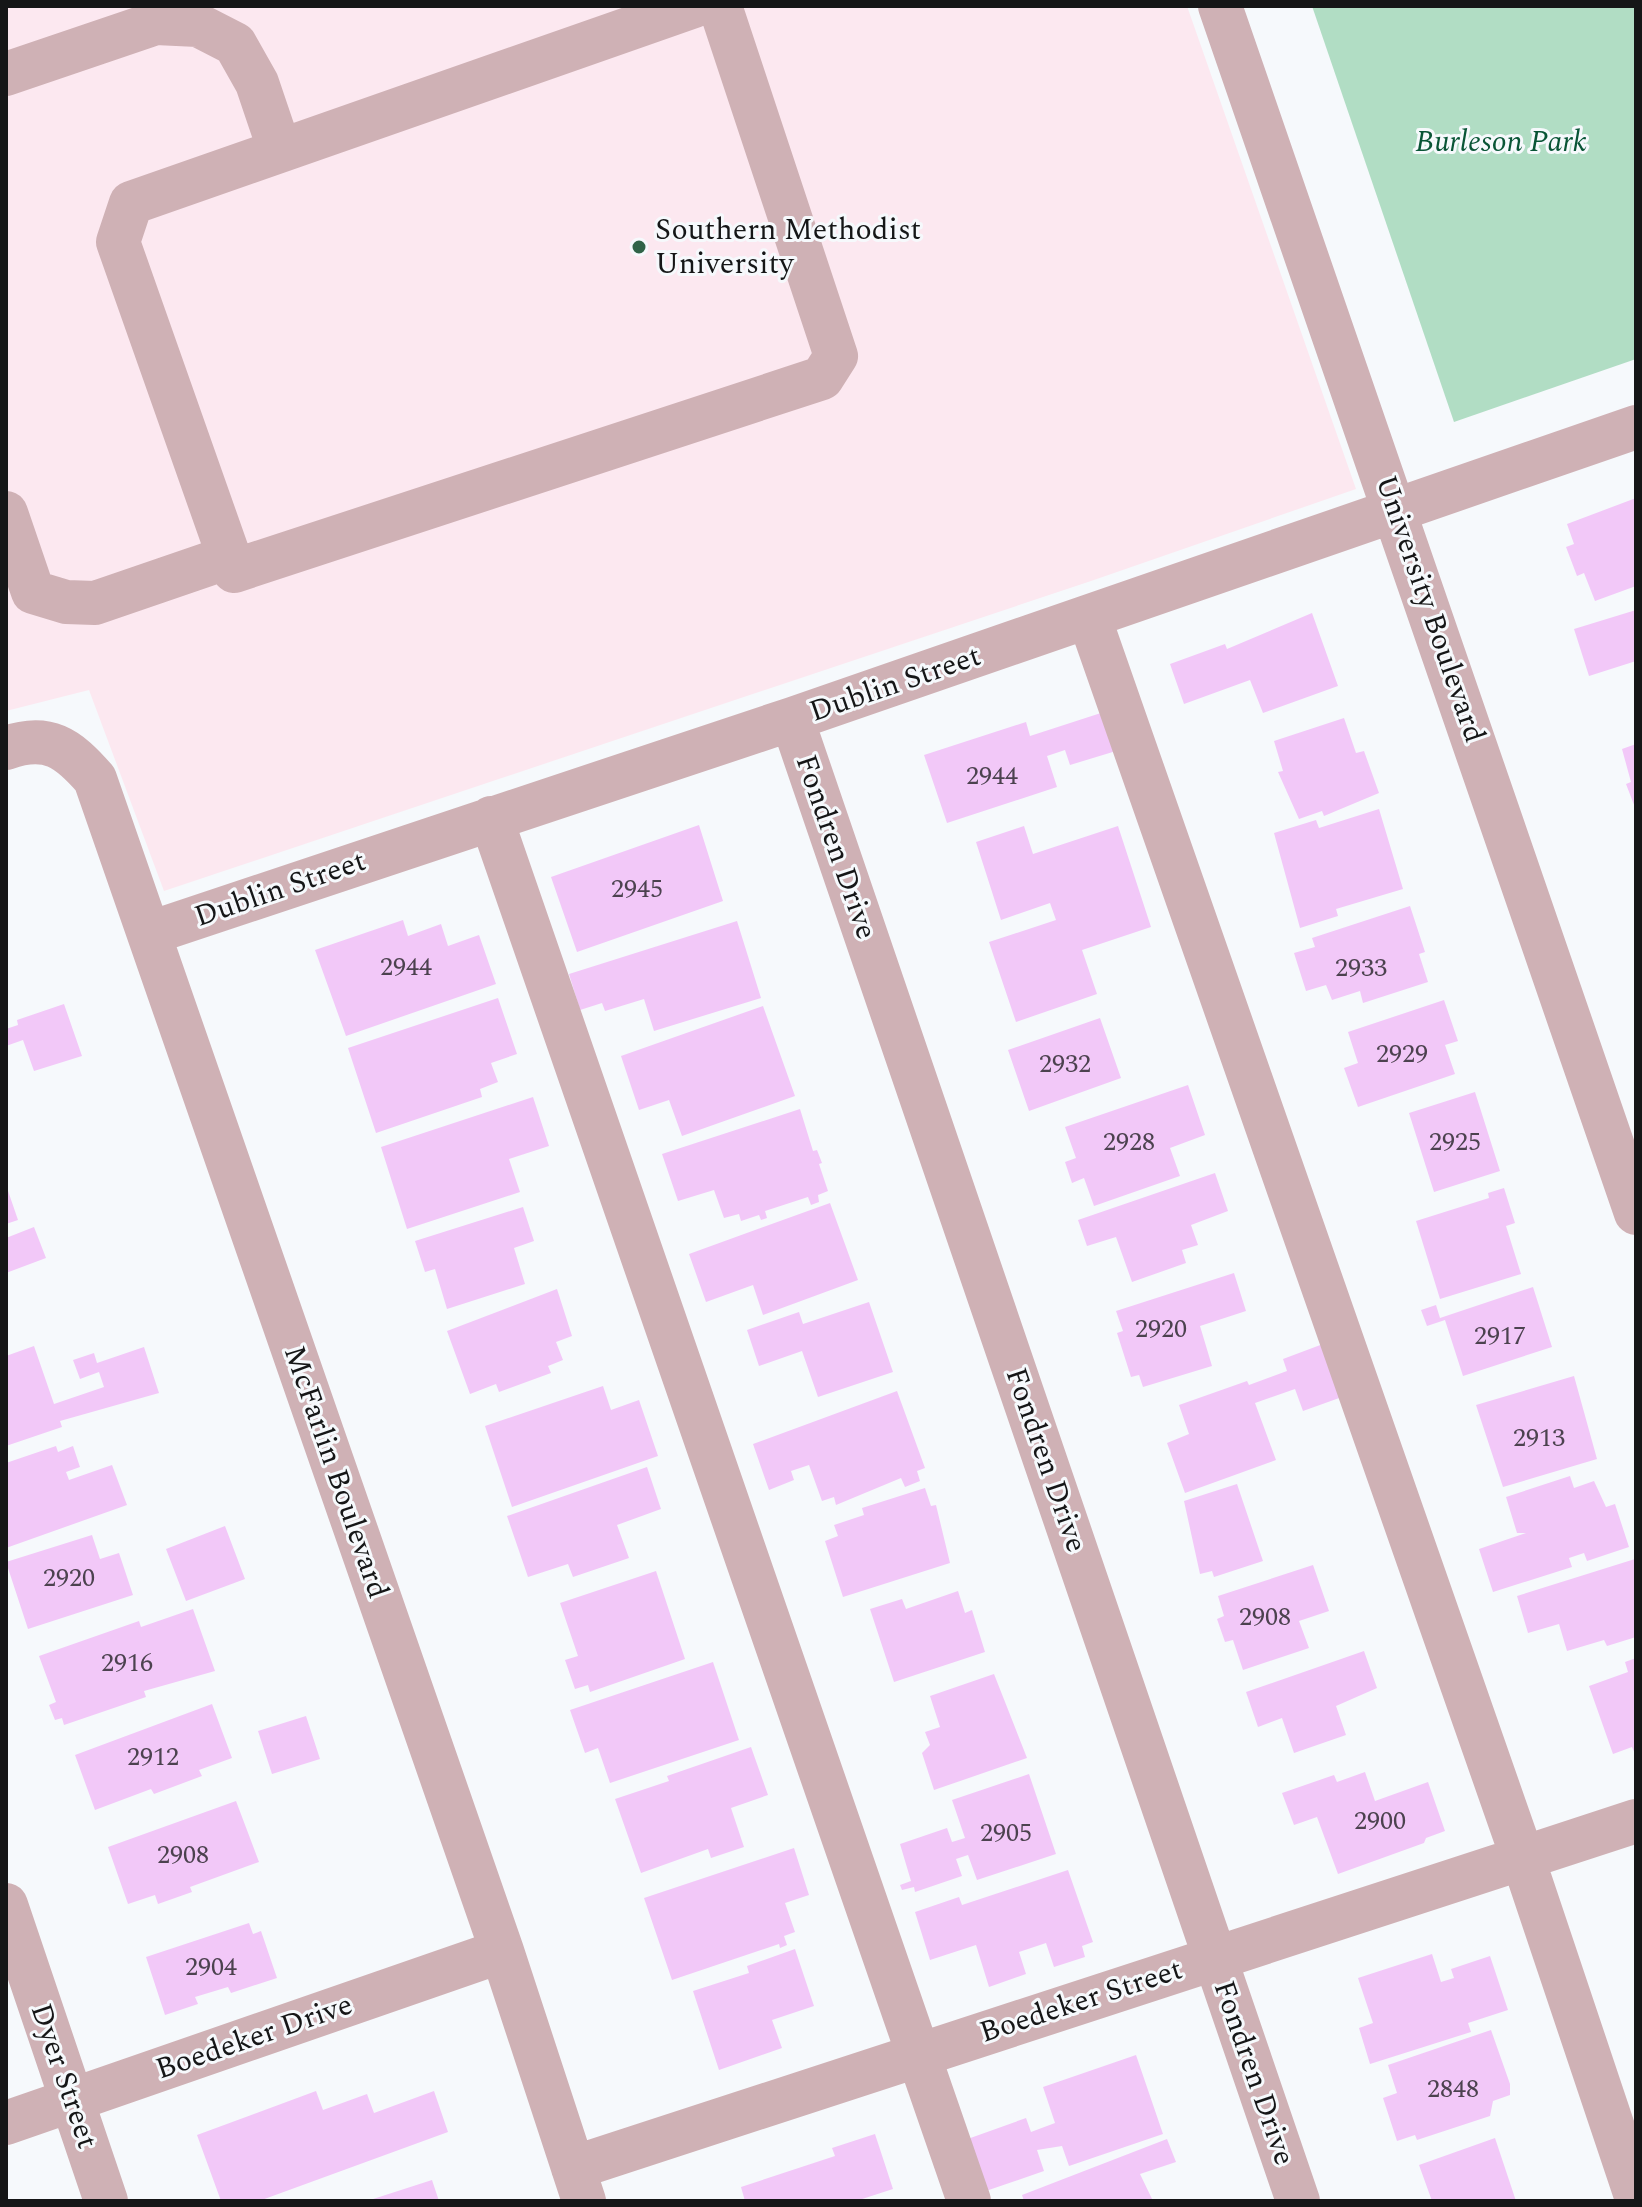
<svg xmlns="http://www.w3.org/2000/svg" width="1642" height="2207" viewBox="0 0 1642 2207" font-family="Spectral,serif">
<rect width="100%" height="100%" fill="#f6f9fc"/>
<path fill="#fce8f0" d="M6,6H1187L1356,489L1091,581L164,891L89,690L6,711Z"/>
<path fill="#b1ddc4" d="M1312,6H1636V359L1454,422Z"/>
<path fill="#f2c8f8" d="M1636,498V586L1595,601L1584,573L1577,576L1566,547L1574,544L1567,524Z
M1636,610V661L1589,676L1574,629Z
M1312,613L1338,686L1263,713L1250,680L1184,704L1170,664L1225,644L1227,649Z
M1104,712L1116,751L1070,765L1065,750L1047,756L1057,787L947,823L924,755L1026,722L1030,736Z
M1344,718L1356,753L1364,751L1379,793L1324,816L1322,811L1299,819L1278,772L1283,771L1274,741Z
M1636,744V810L1626,784L1631,782L1622,749Z
M1379,809L1403,889L1336,909L1338,916L1300,928L1274,833L1316,820L1319,828Z
M699,825L723,901L577,952L551,877Z
M1024,826L1033,854L1118,826L1151,927L1082,950L1097,994L1016,1022L989,942L1056,920L1050,903L1001,920L976,842Z
M1410,906L1425,952L1419,954L1428,982L1363,1003L1360,991L1332,1000L1326,985L1306,991L1294,953L1315,947L1312,938Z
M403,920L408,936L441,924L448,946L479,935L496,984L346,1036L315,950Z
M737,921L761,998L654,1031L644,999L605,1011L602,1003L580,1010L569,974Z
M498,998L517,1054L491,1063L498,1082L480,1089L482,1097L376,1133L348,1048Z
M1444,1000L1458,1041L1445,1045L1455,1074L1358,1107L1344,1068L1358,1063L1348,1032Z
M64,1004L82,1056L34,1071L23,1040L6,1046V1029L18,1025L17,1020Z
M763,1006L795,1096L682,1136L669,1100L639,1110L621,1056Z
M1100,1018L1121,1078L1029,1111L1008,1050Z
M1188,1085L1205,1135L1170,1148L1180,1176L1094,1206L1084,1178L1072,1183L1065,1162L1076,1158L1065,1127Z
M1475,1092L1500,1171L1434,1192L1409,1113Z
M533,1097L549,1146L509,1159L520,1192L407,1229L381,1147Z
M800,1109L813,1151L817,1150L822,1163L819,1164L828,1191L818,1195L819,1202L811,1205L808,1197L765,1211L767,1218L761,1220L759,1215L741,1221L739,1214L724,1218L714,1190L678,1201L662,1154Z
M1215,1173L1228,1211L1191,1225L1198,1245L1182,1250L1186,1263L1132,1282L1116,1237L1087,1246L1078,1220Z
M6,1185L18,1220L6,1224Z
M1504,1188L1515,1223L1506,1226L1521,1274L1440,1299L1416,1221L1489,1198L1488,1193Z
M830,1203L858,1280L763,1315L753,1285L706,1302L689,1254Z
M523,1207L534,1241L514,1248L525,1284L447,1309L435,1269L425,1272L415,1241Z
M34,1227L46,1258L6,1273V1238Z
M1234,1273L1246,1311L1200,1326L1212,1366L1143,1387L1139,1375L1131,1377L1117,1333L1123,1331L1116,1311Z
M1533,1287L1552,1347L1463,1376L1445,1320L1427,1326L1421,1310L1436,1305L1440,1318Z
M557,1289L572,1336L556,1342L563,1360L548,1366L551,1373L499,1392L496,1384L470,1394L447,1331Z
M869,1302L893,1372L818,1397L802,1351L759,1366L747,1330L799,1312L803,1324Z
M1323,1344L1342,1397L1303,1411L1295,1389L1255,1403L1276,1460L1185,1493L1167,1443L1189,1434L1179,1405L1247,1381L1249,1385L1287,1371L1283,1359Z
M34,1346L54,1404L104,1387L99,1372L80,1379L73,1360L94,1353L97,1363L144,1347L159,1393L60,1421L62,1427L6,1446V1356Z
M1574,1376L1597,1459L1503,1487L1476,1405Z
M603,1386L611,1410L639,1400L658,1456L512,1507L485,1426Z
M897,1391L925,1468L917,1471L920,1481L905,1487L901,1478L836,1505L834,1497L822,1501L809,1465L791,1471L794,1480L769,1490L753,1444Z
M56,1446L58,1452L73,1446L80,1467L66,1472L69,1480L112,1465L127,1505L6,1548V1463Z
M647,1467L661,1509L617,1525L629,1558L573,1577L568,1564L528,1577L507,1516Z
M1570,1476L1574,1488L1594,1481L1606,1507L1615,1504L1629,1547L1587,1561L1584,1553L1569,1558L1572,1567L1493,1592L1479,1549L1526,1533H1517L1506,1497Z
M1237,1484L1263,1561L1214,1577L1212,1571L1200,1574L1184,1501Z
M925,1488L931,1506L936,1505L950,1563L843,1597L825,1541L838,1536L834,1525L864,1515L862,1508Z
M225,1526L245,1579L186,1601L166,1549Z
M92,1535L100,1559L119,1553L133,1595L28,1629L6,1562Z
M1635,1559L1636,1637L1607,1646L1604,1640L1567,1651L1559,1624L1528,1633L1517,1596Z
M1313,1565L1329,1611L1299,1621L1309,1648L1243,1670L1233,1640L1225,1642L1217,1619L1224,1616L1218,1596Z
M656,1571L685,1659L590,1692L588,1685L575,1689L565,1660L578,1656L560,1603Z
M958,1591L965,1613L972,1610L985,1652L894,1682L870,1609L902,1599L906,1609Z
M193,1609L215,1671L144,1691L146,1697L64,1725L62,1718L55,1720L49,1705L56,1702L39,1656L139,1621L141,1627Z
M1364,1651L1377,1688L1336,1706L1346,1735L1294,1753L1282,1718L1258,1727L1246,1692Z
M1636,1658V1756L1632,1747L1613,1754L1589,1686L1628,1672L1625,1662Z
M713,1662L739,1740L610,1783L598,1748L585,1753L570,1710Z
M994,1674L1027,1758L934,1790L922,1753L930,1745L925,1732L940,1727L930,1696Z
M212,1704L232,1758L199,1770L202,1776L154,1794L151,1789L95,1810L75,1755Z
M306,1716L320,1759L272,1774L258,1731Z
M751,1747L768,1795L731,1808L744,1847L711,1858L708,1849L641,1873L615,1799L669,1781L667,1776Z
M1365,1772L1375,1801L1428,1782L1445,1831L1426,1838L1424,1843L1338,1874L1317,1817L1294,1825L1282,1793L1334,1775L1337,1782Z
M1029,1774L1056,1854L977,1880L968,1855L956,1859L962,1876L915,1892L914,1887L902,1890L900,1885L911,1881L900,1844L947,1828L952,1842L965,1838L952,1800Z
M236,1801L259,1862L190,1887L192,1892L158,1904L155,1895L128,1904L108,1847Z
M794,1848L809,1895L785,1903L795,1932L784,1936L787,1945L780,1948L779,1944L672,1980L644,1898Z
M1068,1870L1093,1942L1082,1946L1085,1957L1054,1967L1046,1943L1019,1952L1026,1974L989,1987L976,1945L930,1960L915,1912L959,1897L962,1905Z
M249,1923L253,1934L261,1931L277,1978L231,1993L228,1987L195,1997L198,2004L165,2015L146,1957Z
M795,1949L814,2006L772,2020L782,2048L719,2070L693,1991L749,1973L747,1966Z
M1432,1954L1441,1982L1454,1978L1451,1969L1490,1956L1508,2010L1468,2023L1471,2032L1370,2064L1359,2028L1373,2023L1358,1978Z
M1491,2030L1510,2084V2095L1493,2101L1490,2116L1417,2140L1415,2135L1397,2141L1383,2098L1397,2093L1388,2065Z
M1136,2055L1163,2134L1069,2166L1062,2146L1037,2150L1044,2171L980,2193L962,2141L1026,2118L1031,2132L1055,2123L1043,2087Z
M316,2091L323,2110L367,2094L374,2113L434,2091L448,2132L259,2201H221L197,2135Z
M875,2134L893,2189L856,2201H745L741,2187L835,2156L832,2148Z
M1495,2138L1516,2201H1432L1419,2165Z
M1167,2139L1176,2162L1140,2174L1153,2201H1024L1022,2195Z
M432,2180L439,2201H370V2200Z"/>
<g fill="none" stroke-linecap="round" stroke-linejoin="round">
<path stroke="#cfb1b5" stroke-width="44" d="M694,6L131,203L118,242L234,571L822,378L836,356L720,6
M1220,6L1636,1213
M6,74L156,23L198,25L235,44L257,83L280,151
M6,513L33,592L66,602L95,603L229,557
M1089,617L1523,1859L1636,2196
M792,719L1298,2201
M6,748C48,733 68,748 95,779L502,1951L584,2201
M491,818L969,2201
M150,933L792,719L1636,427
M6,1905L106,2201
M6,2123L502,1951
M573,2168L1636,1821"/>
</g>
<circle fill="#306348" stroke="#f6f9fc" stroke-width="3" cx="639" cy="247" r="8"/>
<g text-anchor="middle" dominant-baseline="central" stroke-width="6" stroke-linejoin="round" paint-order="stroke">
<g font-size="26" fill="#4c424f">
<text x="992" y="776">2944</text>
<text x="637" y="889">2945</text>
<text x="406" y="967">2944</text>
<text x="1361" y="968">2933</text>
<text x="1402" y="1054">2929</text>
<text x="1065" y="1064">2932</text>
<text x="1129" y="1142">2928</text>
<text x="1455" y="1142">2925</text>
<text x="1161" y="1329">2920</text>
<text x="1500" y="1336">2917</text>
<text x="1539" y="1438">2913</text>
<text x="69" y="1578">2920</text>
<text x="1265" y="1617">2908</text>
<text x="127" y="1663">2916</text>
<text x="153" y="1757">2912</text>
<text x="1380" y="1821">2900</text>
<text x="1006" y="1833">2905</text>
<text x="183" y="1855">2908</text>
<text x="211" y="1967">2904</text>
<text x="1453" y="2089">2848</text>
</g>
<g font-size="30" font-style="italic" fill="#095536" stroke="#f6f9fc">
<text x="1501" y="142">Burleson Park</text>
</g>
<g font-size="30" fill="#151617" stroke="#f6f9fc" text-anchor="start">
<text x="655" y="230">Southern Methodist<tspan x="655" dy="34">University</tspan></text>
</g>
<g font-size="30" fill="#151617" stroke="#f6f9fc">
<text transform="translate(1430 609) rotate(71)">University Boulevard</text>
<text transform="translate(895 684) rotate(-19)">Dublin Street</text>
<text transform="translate(836 847) rotate(71)">Fondren Drive</text>
<text transform="translate(280 889) rotate(-19)">Dublin Street</text>
<text transform="translate(1046 1460) rotate(71)">Fondren Drive</text>
<text transform="translate(336 1472) rotate(71)">McFarlin Boulevard</text>
<text transform="translate(1081 2001) rotate(-18)">Boedeker Street</text>
<text transform="translate(254 2037) rotate(-19)">Boedeker Drive</text>
<text transform="translate(1254 2073) rotate(71)">Fondren Drive</text>
<text transform="translate(64 2076) rotate(71)">Dyer Street</text>
</g>
</g>
<rect width="1642" height="2207" fill="none" stroke="#151617" stroke-width="16"/>
</svg>
